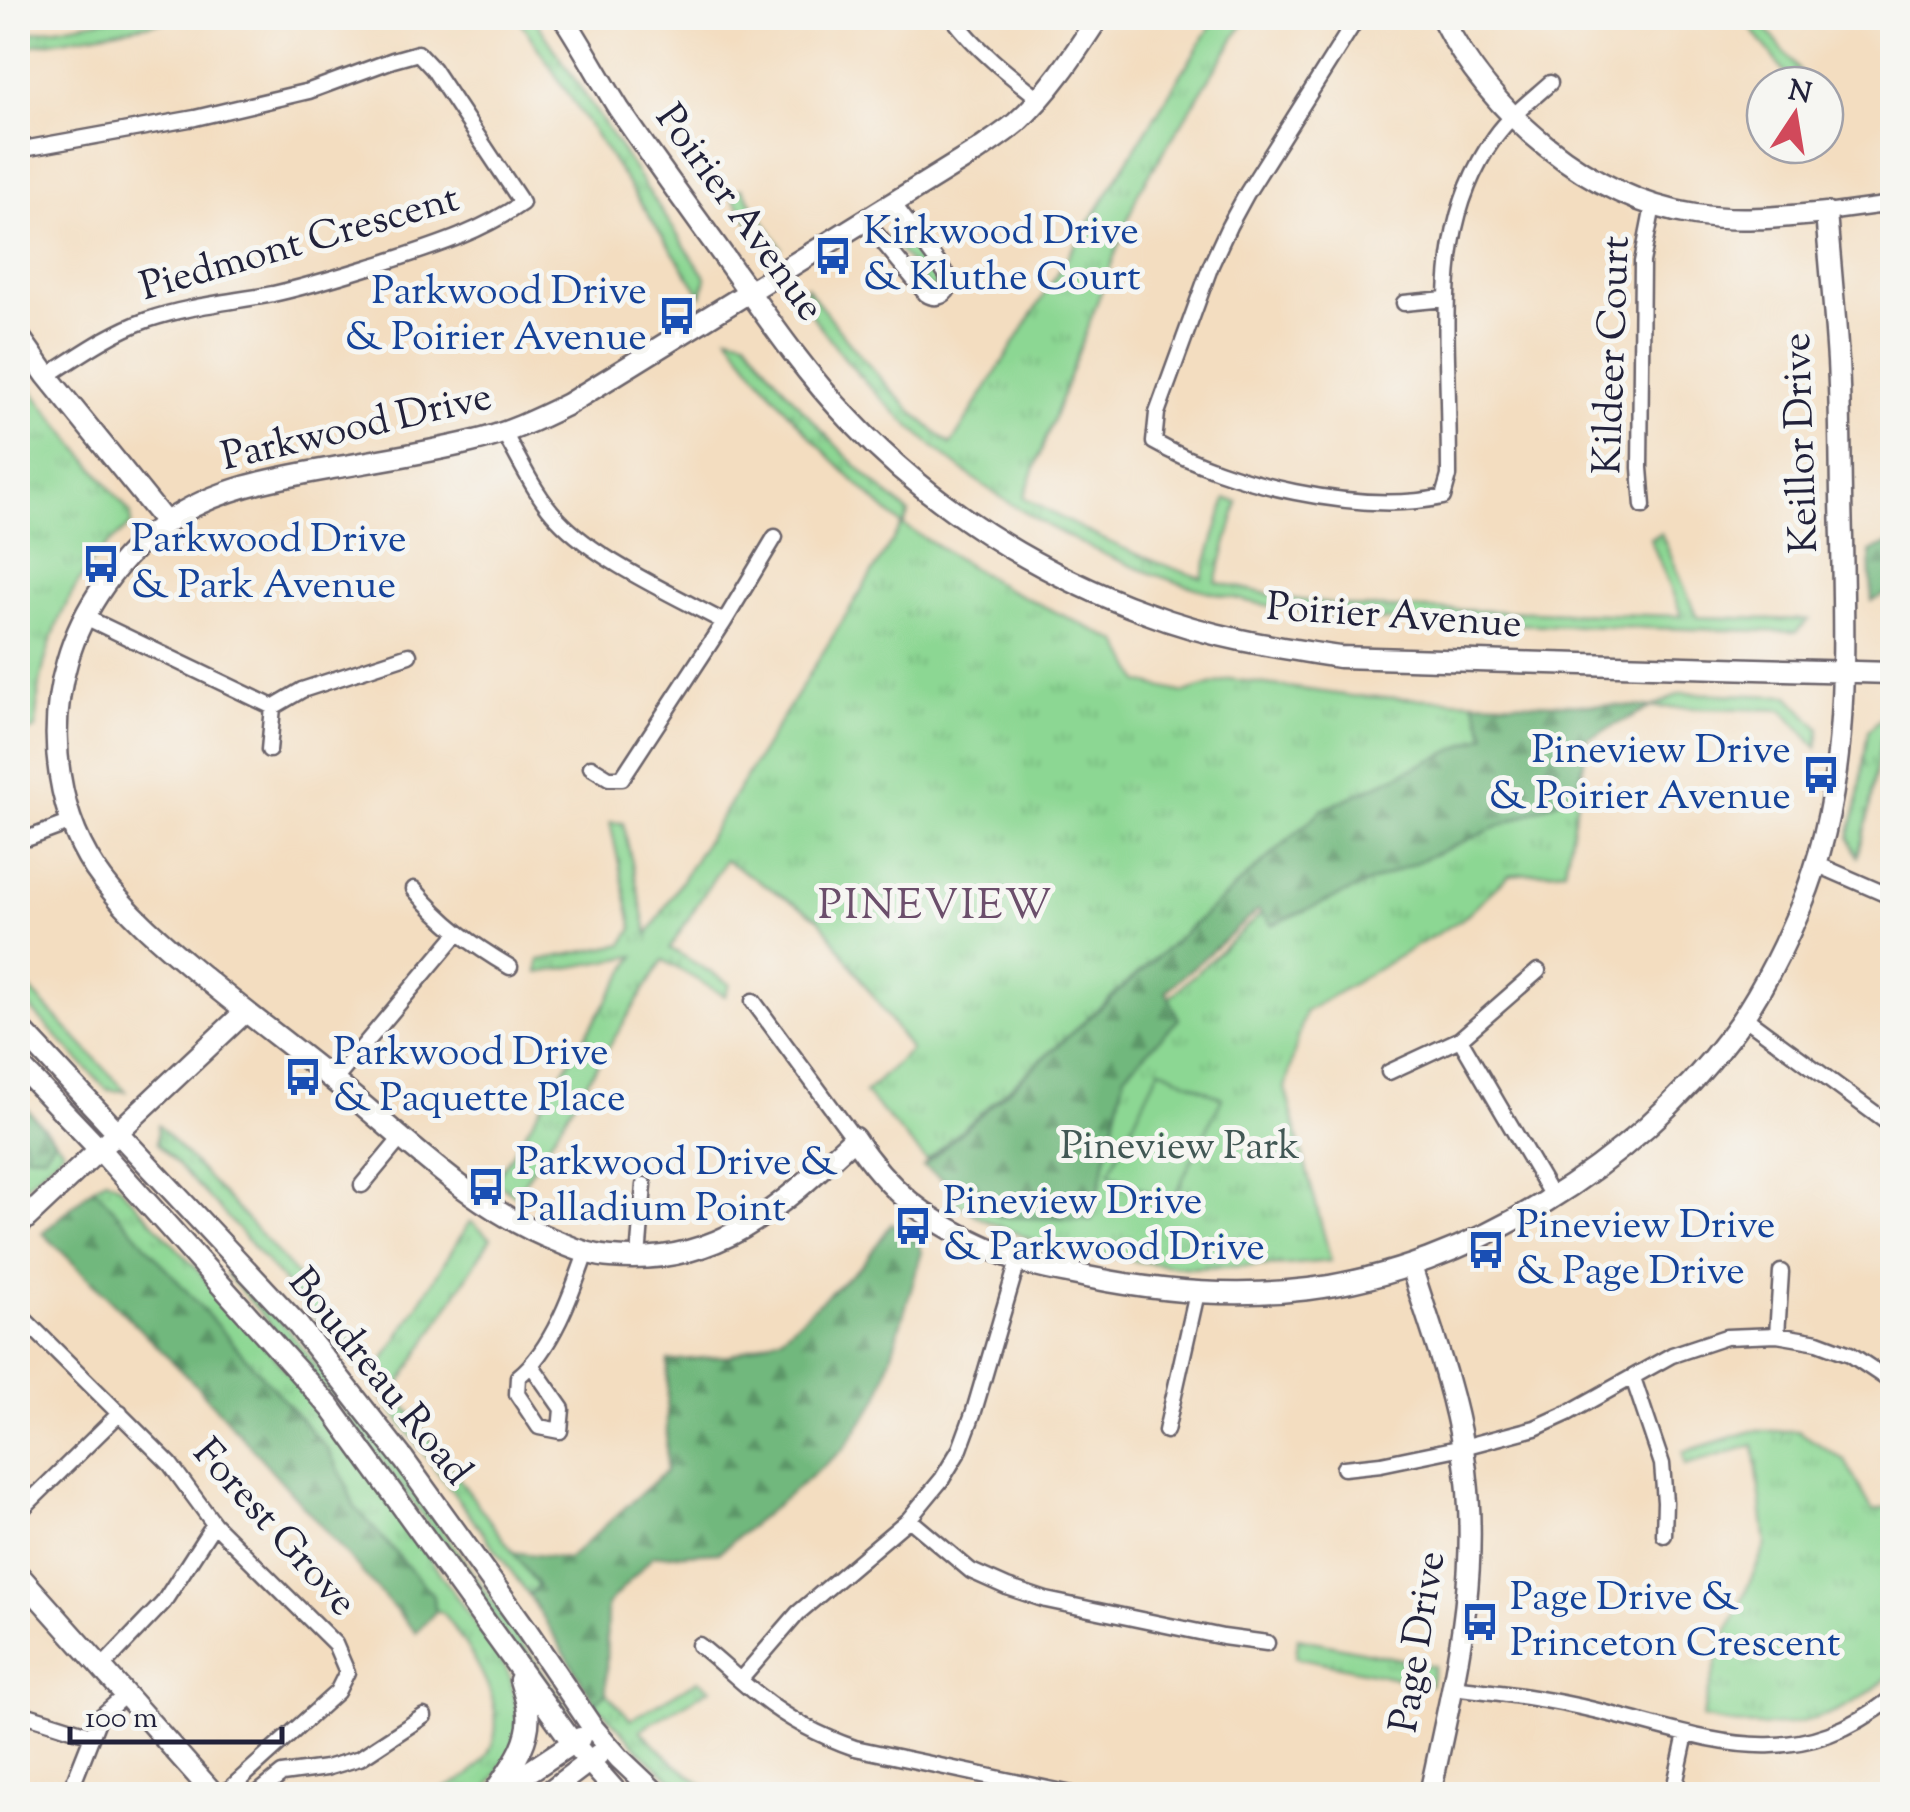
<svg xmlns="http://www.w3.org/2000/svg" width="1910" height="1812" viewBox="0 0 1910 1812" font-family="'Sorts Mill Goudy',serif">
<defs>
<pattern id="grass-tufts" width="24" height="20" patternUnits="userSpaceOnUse" patternTransform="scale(2.5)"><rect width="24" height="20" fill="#8cd793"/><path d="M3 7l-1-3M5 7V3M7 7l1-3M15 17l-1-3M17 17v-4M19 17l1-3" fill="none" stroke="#78b880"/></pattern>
<pattern id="forest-firs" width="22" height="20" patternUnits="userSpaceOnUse" patternTransform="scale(2.5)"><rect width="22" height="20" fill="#71b87d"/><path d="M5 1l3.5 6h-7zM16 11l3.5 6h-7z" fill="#5c9568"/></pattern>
</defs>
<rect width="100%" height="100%" fill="#f6f6f2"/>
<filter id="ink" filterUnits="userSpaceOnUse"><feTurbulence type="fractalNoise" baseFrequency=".01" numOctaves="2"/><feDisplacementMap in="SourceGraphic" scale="20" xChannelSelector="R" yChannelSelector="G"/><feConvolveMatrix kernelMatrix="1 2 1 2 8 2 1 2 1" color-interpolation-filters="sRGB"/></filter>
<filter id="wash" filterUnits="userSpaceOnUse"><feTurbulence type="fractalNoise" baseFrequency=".0048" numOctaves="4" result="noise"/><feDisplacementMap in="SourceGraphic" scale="40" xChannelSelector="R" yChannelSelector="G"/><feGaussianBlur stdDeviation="2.25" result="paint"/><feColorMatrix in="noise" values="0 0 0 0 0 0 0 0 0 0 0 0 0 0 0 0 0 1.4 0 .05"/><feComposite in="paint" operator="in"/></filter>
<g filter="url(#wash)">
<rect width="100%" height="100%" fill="#f3ddc0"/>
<path fill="url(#grass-tufts)" stroke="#577c67" stroke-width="2.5" d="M112,18H184L18,48V35Z
M518,18H534L706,278L702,296Z
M1216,18H1247L1138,193L1024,497C1081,531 1139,558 1202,578L1226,499L1238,502L1216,582L1285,598L1355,607L1682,616L1650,538L1661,533L1697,617L1809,620L1796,632L1394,621C1188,610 1013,537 870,387C845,361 824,332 803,303L806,286C848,344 895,401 951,445Z
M1758,18L1810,85H1794L1750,27Z
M742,188L781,247L763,243L731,195Z
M893,230L901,233L938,278L937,287H929L890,239L889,233Z
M728,335L746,339C794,404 847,461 909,513L903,525L1005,588L1119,642L1140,682L1184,693L1230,679L1351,696L1474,701L1487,735L1322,810L927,1161L865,1093L911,1050L819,919L725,860L670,948L730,984L725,996L663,960L516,1196L495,1181L635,956L538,973L539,960L623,944L633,929L610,822L623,823L648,935L902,525C836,467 778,407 728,335Z
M18,373L131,514V525C118,536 102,548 92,562C57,610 36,670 36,729L18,736Z
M1681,693L1789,696L1820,729L1817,748L1783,710L1652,707Z
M1892,708V728L1881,739L1868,817L1858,856L1849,838L1858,802L1868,730Z
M1588,738L1565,870L1509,875L1462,919L1305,1012L1285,1088L1331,1261L1287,1265L1189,1268L1133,1261L1039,1243L982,1219L950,1198L1322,858Z
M18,977L126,1091L107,1090L18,995Z
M18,1099L64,1150L18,1193Z
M158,1125L267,1241L378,1370L470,1221L491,1238L395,1392L538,1586L529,1595L371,1382L227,1217L157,1143Z
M106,1179L118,1185L245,1321L366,1468L503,1663L511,1679L517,1708L518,1732L514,1748L489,1786L476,1794H433C444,1788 457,1783 467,1776C530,1731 475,1656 442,1612L436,1611L432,1594L354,1506L344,1479L94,1187Z
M230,1273L287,1328L400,1470L562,1700L568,1712L571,1724L565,1722C501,1629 438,1535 370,1445C325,1386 276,1330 226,1274Z
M1752,1431H1798L1845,1461L1873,1511L1892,1506V1673C1840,1724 1772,1736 1702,1718L1720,1649L1766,1545L1754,1445L1685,1465L1683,1452Z
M1298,1638L1434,1666L1430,1685L1296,1657Z
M698,1680L711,1688L640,1730L674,1763L715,1794H689L648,1759L595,1703L606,1693L631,1719Z"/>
<path fill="url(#forest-firs)" stroke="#4a6d5c" stroke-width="2.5" d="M1892,542V591L1872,601L1870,552Z
M1474,701L1652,707L1588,738L1578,792L1272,925L1258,910L1166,991L1179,1019L1125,1074L1092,1220L999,1217L923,1166L1322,810L1486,735Z
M18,1099L54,1140L44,1155L25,1154L26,1146L18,1126Z
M94,1187L328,1450L344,1479L354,1506L432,1594L436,1611L416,1633L197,1386L43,1233Z
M892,1223L919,1243L922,1252L879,1397L844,1449L719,1552L653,1556L607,1605L606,1693L595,1703L529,1595L538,1586L513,1552L568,1559L666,1471L668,1361L730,1356L780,1337L863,1264Z"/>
<path fill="#8cd793" stroke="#577c67" stroke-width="2.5" d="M1160,1068L1222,1098L1171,1203L1109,1173Z"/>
</g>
<g filter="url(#ink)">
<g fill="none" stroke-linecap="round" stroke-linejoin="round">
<g stroke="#6b636a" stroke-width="19">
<path id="street" d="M953,18C977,50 1008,74 1040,99
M1357,18L1247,193L1229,226L1211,265L1157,413L1154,442C1227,484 1360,515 1443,497L1449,476C1449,437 1448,398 1447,360C1445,281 1446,205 1495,137C1510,116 1531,100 1550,83
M18,150L195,118L309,91L393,60L418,53L433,69L522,203C479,233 432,247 383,263C347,274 310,286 273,294C231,302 188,306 147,320C110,333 80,355 47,376
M1826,213L1892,204
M864,219L926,294C935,300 944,297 949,288L947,275L892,202
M1404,303L1445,299
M504,433C521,462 535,495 558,519C596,560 674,595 724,622
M1643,506L1640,468L1642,262L1653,206
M85,617L273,707
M273,707L302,690L409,655
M269,750L273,707
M591,767L609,778H622L724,622L775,537
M29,838L72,822
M1816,864L1892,897
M414,889C444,924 471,944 510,967
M753,1001L854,1138
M1744,1017L1892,1126
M1460,1039L1553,1198
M1389,1072L1460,1039L1538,971
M334,1081L458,933
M362,1185L401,1138
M638,1258L644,1185
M18,1313L170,1464L214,1524L335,1644L347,1672L337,1692L224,1794
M1777,1335L1781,1272
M532,1366L562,1409L560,1431L539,1427L517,1394L518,1377C552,1350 572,1293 586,1253
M1633,1378L1662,1464L1665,1502L1664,1535
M1166,1431L1197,1293
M1344,1468L1381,1464L1463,1447L1535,1428L1568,1413L1672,1355L1726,1337L1777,1335L1818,1342L1850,1354L1892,1382
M18,1513L120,1413
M909,1519L971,1571L1007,1587L1046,1600L1223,1637L1267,1643
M699,1645C720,1661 738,1680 759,1696C788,1719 820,1736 855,1748L1072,1794
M101,1668L163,1603L214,1524
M741,1679L798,1613L909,1519L942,1479L960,1449L974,1411L1018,1261
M1453,1687C1502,1693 1550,1699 1598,1711C1709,1738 1790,1778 1892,1698
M18,1712L91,1735
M69,1794L99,1718L125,1695
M257,1794L282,1774L326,1768L360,1758L424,1716
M1673,1794L1686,1734"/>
</g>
<g stroke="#6b636a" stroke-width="25">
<path id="secondary" d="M564,18C583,47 600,79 619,109C653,159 689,208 725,258C764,313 803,371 850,420C932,507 1035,572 1147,613C1209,637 1274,647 1339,657L1892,673
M1098,18C1074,55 1049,93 1016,123C1004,133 990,142 977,151L568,404C536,420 506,434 471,442C425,453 379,460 333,468C276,478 216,488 167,522C120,554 82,608 67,662C46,734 57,820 103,880C128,913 158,939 190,966C237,1006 286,1042 334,1081C407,1140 472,1209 561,1243C577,1250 594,1256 611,1257C719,1267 782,1205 854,1138C889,1191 924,1218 980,1244C997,1252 1014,1260 1032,1265C1050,1270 1069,1273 1087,1277C1160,1292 1235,1298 1309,1289C1468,1269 1635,1164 1730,1036C1760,997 1782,951 1801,906C1850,789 1844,662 1842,538C1840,479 1841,420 1838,361C1835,312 1830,262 1826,213C1782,217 1739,222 1695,215C1588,198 1489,113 1442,18
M18,335L47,376L166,523
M18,1026L297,1324L404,1460L526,1629L593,1728L619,1758L657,1794
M18,1064L100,1150L331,1408L573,1743L618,1794
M18,1226L245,1012
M1411,1266C1430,1327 1453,1386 1463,1449C1483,1571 1455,1676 1430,1794
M18,1574L214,1794
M500,1791L580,1738
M493,1794C508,1771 532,1743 528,1712C527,1701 523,1690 520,1680
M546,1794L599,1754"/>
</g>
<use href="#street" stroke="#fff" stroke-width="14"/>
<use href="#secondary" stroke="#fff" stroke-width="20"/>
</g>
</g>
<defs>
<g id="bus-bare" transform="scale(3)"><path d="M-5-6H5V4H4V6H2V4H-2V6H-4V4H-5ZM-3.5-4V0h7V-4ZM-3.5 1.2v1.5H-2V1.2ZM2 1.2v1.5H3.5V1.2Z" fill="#1a4fb4" stroke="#f6f6f2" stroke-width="2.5" paint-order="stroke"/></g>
</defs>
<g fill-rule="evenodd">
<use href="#bus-bare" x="833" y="256"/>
<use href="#bus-bare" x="677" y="316"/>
<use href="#bus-bare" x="101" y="564"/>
<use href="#bus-bare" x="1821" y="775"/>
<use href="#bus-bare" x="303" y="1077"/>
<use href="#bus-bare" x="486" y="1187"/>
<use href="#bus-bare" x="913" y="1226"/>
<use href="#bus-bare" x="1486" y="1250"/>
<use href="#bus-bare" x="1480" y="1622"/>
</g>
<g text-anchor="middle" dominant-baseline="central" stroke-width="10" stroke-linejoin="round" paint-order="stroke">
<g font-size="40" fill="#22223b" stroke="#f6f6f2">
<text transform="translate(738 214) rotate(54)">Poirier Avenue</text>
<text transform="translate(300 245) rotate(-16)">Piedmont Crescent</text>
<text transform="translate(1614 355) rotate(-88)">Kildeer Court</text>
<text transform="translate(357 429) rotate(-13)">Parkwood Drive</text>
<text transform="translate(1803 443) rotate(-92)">Keillor Drive</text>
<text transform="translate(1394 618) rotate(4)">Poirier Avenue</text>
<text transform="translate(378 1378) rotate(51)">Boudreau Road</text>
<text transform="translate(273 1529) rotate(48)">Forest Grove</text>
<text transform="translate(1420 1642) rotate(-81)">Page Drive</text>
</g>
<g font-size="40" fill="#164399" stroke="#f6f6f2" text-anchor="start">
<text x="863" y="233">Kirkwood Drive<tspan x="863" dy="46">&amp; Kluthe Court</tspan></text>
<text x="647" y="293" text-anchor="end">Parkwood Drive<tspan x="647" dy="46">&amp; Poirier Avenue</tspan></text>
<text x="131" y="541">Parkwood Drive<tspan x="131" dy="46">&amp; Park Avenue</tspan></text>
<text x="1791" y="752" text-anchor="end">Pineview Drive<tspan x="1791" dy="46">&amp; Poirier Avenue</tspan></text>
<text x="333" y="1054">Parkwood Drive<tspan x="333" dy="46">&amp; Paquette Place</tspan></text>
<text x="516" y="1164">Parkwood Drive &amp;<tspan x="516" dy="46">Palladium Point</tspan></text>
<text x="943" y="1203">Pineview Drive<tspan x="943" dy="46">&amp; Parkwood Drive</tspan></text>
<text x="1516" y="1227">Pineview Drive<tspan x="1516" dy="46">&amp; Page Drive</tspan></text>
<text x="1510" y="1599">Page Drive &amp;<tspan x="1510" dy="46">Princeton Crescent</tspan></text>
</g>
<g font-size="40" fill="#425855" stroke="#f6f6f2">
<text x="1180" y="1148">Pineview Park</text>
</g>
<g font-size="42" letter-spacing="2.5" fill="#6b4e6b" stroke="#f6f6f2">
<text x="936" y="908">PINEVIEW</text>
</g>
</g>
<rect width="1910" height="1812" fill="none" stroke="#f6f6f2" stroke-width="60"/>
<g transform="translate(1795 115) rotate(12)"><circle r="48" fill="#f6f6f2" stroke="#a1a1a9" stroke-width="2.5"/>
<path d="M0-8L18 38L0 25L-18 38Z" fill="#d1495b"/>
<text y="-15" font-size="28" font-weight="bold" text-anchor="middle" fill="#22223b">N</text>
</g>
<path d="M70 1727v15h212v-15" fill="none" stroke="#22223b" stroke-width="5"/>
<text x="85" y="1727" font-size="30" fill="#22223b" stroke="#f6f6f2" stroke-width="8" paint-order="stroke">100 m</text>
</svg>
